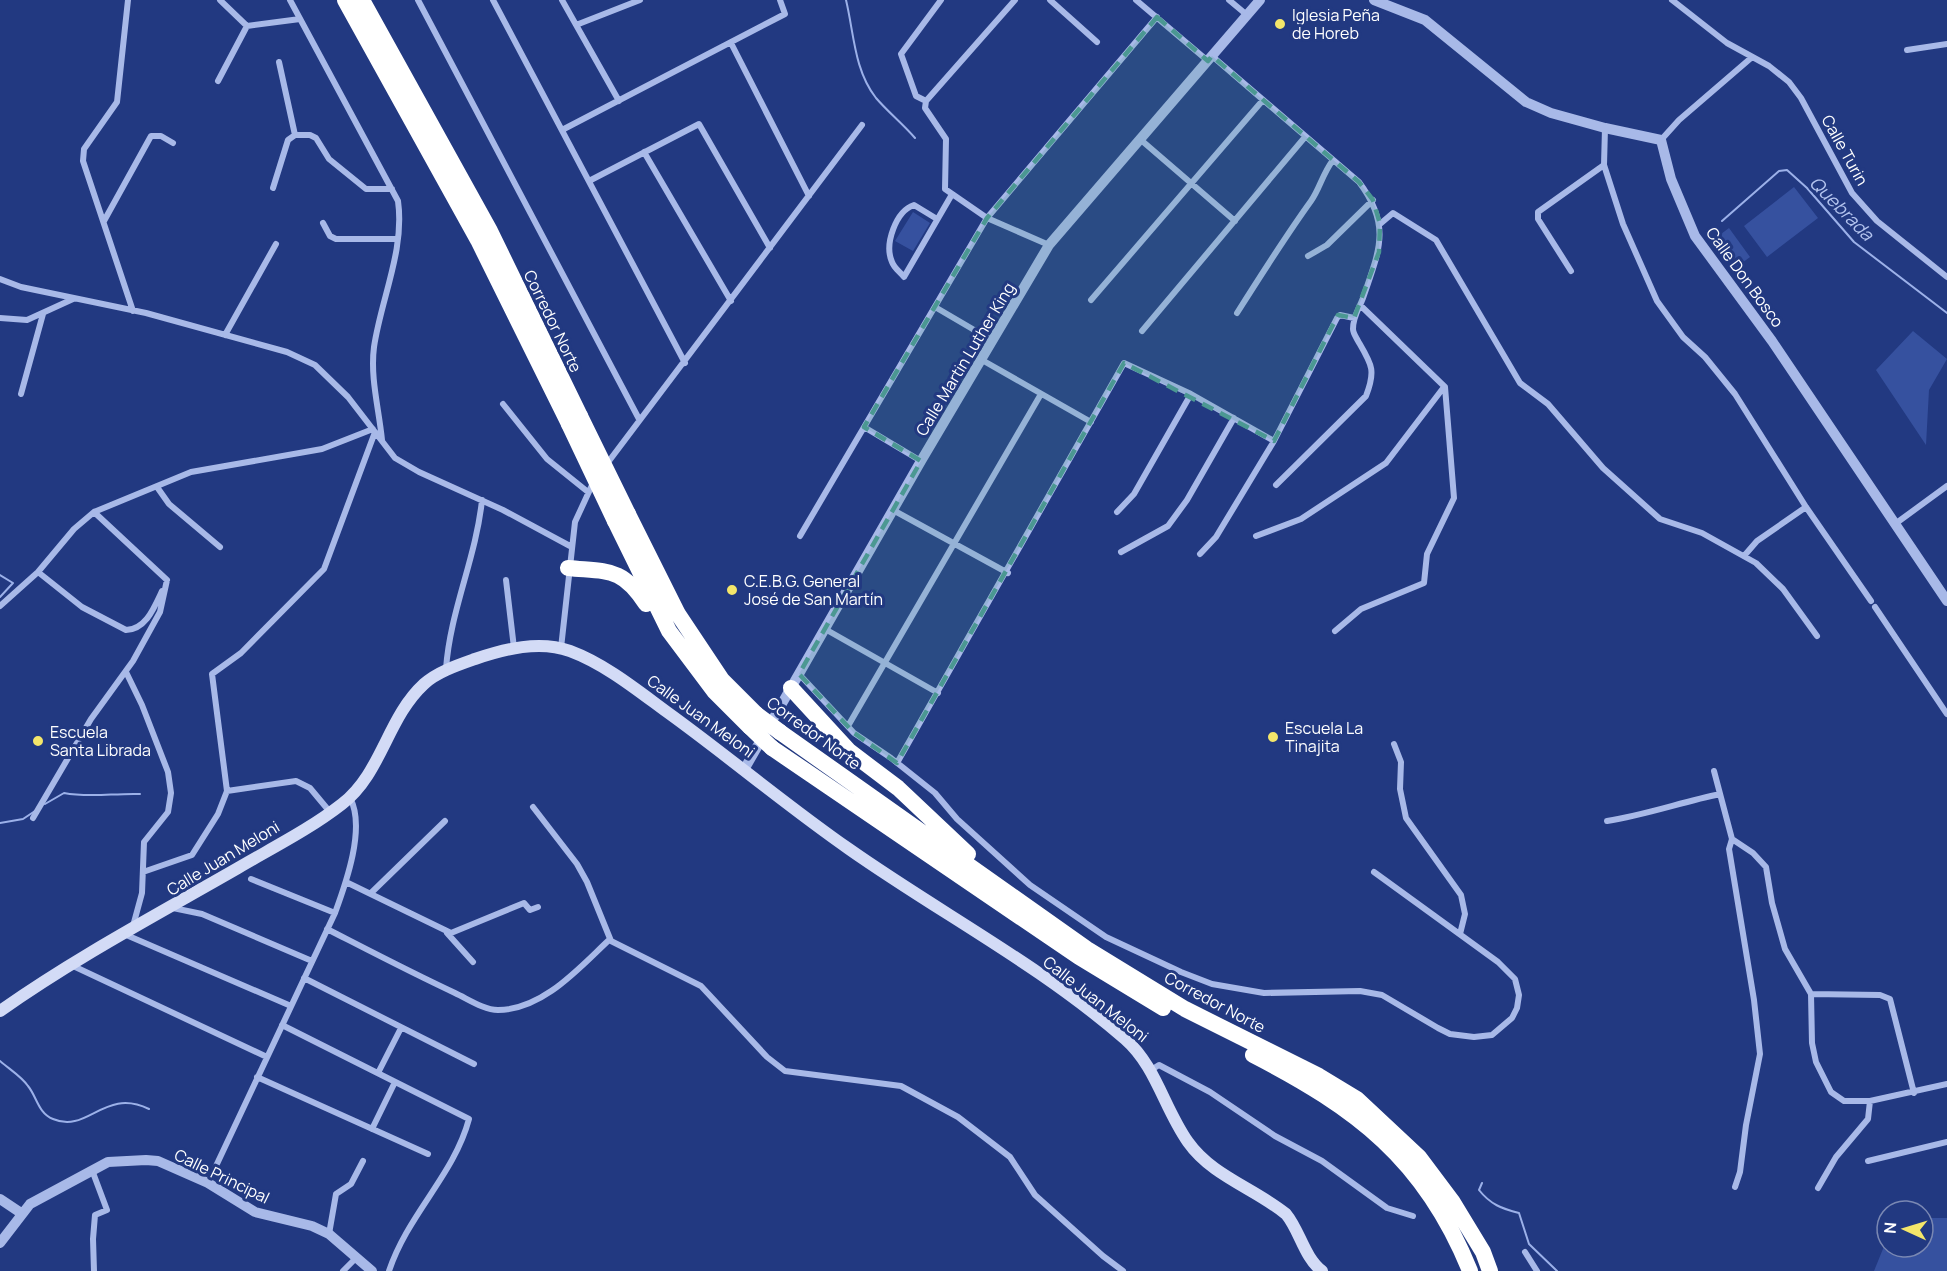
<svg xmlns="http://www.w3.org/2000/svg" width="1947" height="1271" viewBox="0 0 1947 1271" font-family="Manrope,sans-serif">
<rect width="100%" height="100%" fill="#223981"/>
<path fill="#36519f" d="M1794,187L1818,218L1767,257L1744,226Z
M913,212L930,223L913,251L895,241Z
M1729,228L1750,257L1734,269L1713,240Z
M1913,331L1947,359L1929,390L1926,445L1876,370Z
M1923,1218H1947V1271H1874L1887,1239V1247H1923Z"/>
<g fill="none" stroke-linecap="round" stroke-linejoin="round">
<path stroke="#9cb1e9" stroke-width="2" d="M846,0C854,33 854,70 876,98C888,112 903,124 915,138
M1722,221L1779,171L1787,170L1807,188L1854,242L1947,313
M0,575L13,583L0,597
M45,804L64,793C89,798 114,793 140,794
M0,823L23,819L35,811
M0,1061C9,1069 21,1076 28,1086C37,1097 38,1113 53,1119C88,1134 104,1087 149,1109
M1482,1183L1479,1190C1490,1204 1502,1209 1519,1213L1529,1244L1557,1271"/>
<path stroke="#a8b9e8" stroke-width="6" d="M128,0L117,102L84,149L83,161L133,311
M220,0L247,26
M290,0L398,201C405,250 381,299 374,347C370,378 379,409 382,440
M418,0L639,419
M493,0L685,363
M562,0L619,101
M1015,0L926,101L925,108L946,139L945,189L987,218L1049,245
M1050,0L1097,42
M1136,0L1208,61
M1229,0L1247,15
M1672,0L1727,43L1769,66L1789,82L1801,98L1852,193L1877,221L1947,277
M576,25L640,0
M731,43L809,196
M1907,50L1947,44
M1212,56L1359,182C1392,226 1379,251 1363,298C1359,309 1353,316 1353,329C1353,333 1356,337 1358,341C1372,365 1376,370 1366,396L1276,485
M279,62L295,135
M218,81L247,26L300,19
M926,101L916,96L901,54L941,0
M1605,128L1604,165L1623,224L1657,301L1683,337L1705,357L1735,394L1806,507L1871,601
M562,130L785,14L780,0
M1141,140L1235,221
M1661,140L1679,120L1751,58
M644,152L731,301
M589,181L699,124L770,248
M273,188L288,140L295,135H310L316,138L329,159L366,189H392
M937,219L914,205C896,211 884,244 892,262C894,268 900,272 904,277L951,196
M104,221L151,136H161L173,143
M323,223L330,236L336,239H396
M1380,224L1393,213L1436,240L1520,383L1548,404L1603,468L1660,519L1702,533L1756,563L1783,589L1817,636
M1308,256L1327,245L1373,200
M1571,271L1538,219V212L1604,165
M0,279L21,287L146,313L287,352L315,365L348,397L395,458L419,472L503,510L570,546
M1091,300L1263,100
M935,307L993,341
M1237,313C1261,275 1285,237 1311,201C1320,188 1322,175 1333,160
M0,318L27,320L73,299
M1142,331L1305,137
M225,335L276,244
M982,360L1091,422
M21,394L43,314
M503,404L547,459L588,492
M864,427L921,461
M606,465L862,125
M157,487L169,504L220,547
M893,510L1008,573
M94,512L167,580
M1117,512L1134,494L1191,394
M1895,524L1947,486
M800,536L987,218L1157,17
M1256,536L1301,519L1386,463L1444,387
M1121,552L1168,526L1187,500L1234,418
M1200,554L1216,537L1274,441L1337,318L1340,315L1354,318
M1744,556L1757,541L1806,507
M38,572L82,607L126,630C146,629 154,608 162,591
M506,580L514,648
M0,606L38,572L74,529L94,512L191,472L322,449L373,429
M1875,607L1947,714
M825,629L938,693
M1335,631L1361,609L1424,583L1427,554L1454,498L1445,387L1360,305
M561,648L575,522L593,483
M446,669C450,611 476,558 482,500
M126,672L142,705L168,772L171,793L168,812L144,842L142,893L133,926
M799,674L854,733L891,758L935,793L957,819L1030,885L1106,937L1181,972L1212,984L1264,993L1360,991L1382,995L1438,1028L1450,1034L1474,1037L1492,1035L1512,1018L1517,1008L1519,995L1515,979L1498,962L1374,872
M848,726L1041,394
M1394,744L1401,762L1400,789L1406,818L1461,895L1465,914L1460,934
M897,763L1124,363L1191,394L1274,441
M1714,771L1732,839L1729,849L1754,1000L1760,1054L1746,1125L1740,1172L1735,1187
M227,791L296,781L310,788L330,812
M533,807L577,864L587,882L611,941L701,986L767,1057L785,1071L901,1086L958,1117L1010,1157L1035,1195L1103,1256L1123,1271
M33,818L91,719L133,661L160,612L167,580
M1607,821C1645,815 1682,802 1720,794
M1732,839L1753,853L1766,867L1772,903L1785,949L1811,994L1812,1043L1816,1062L1831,1092L1844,1101H1870L1947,1084
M143,872L192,855L218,814L227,791L212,674L241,653L324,569L375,432
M251,879L335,913
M346,882L451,933L524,903L530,910L538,907
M371,893L445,821
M173,908L202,914L312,961
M327,929C370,951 412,973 455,993C468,999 484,1010 498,1010C543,1010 580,967 609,940
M447,933L473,962
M124,934L291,1006
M71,965L267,1057
M304,978L474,1064
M1811,994L1880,995L1890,999L1914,1093
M282,1025L469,1119C454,1175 408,1214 389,1271
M1151,1070L1159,1065L1210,1092L1275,1136L1322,1161L1387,1208L1413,1216
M378,1073L401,1028
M257,1077L428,1154
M372,1129L395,1082
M1868,1161L1947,1142
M92,1170L107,1210L95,1215L93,1239L94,1271
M208,1183L335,913C346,883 366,827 350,798
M1818,1188L1836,1157L1868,1119L1870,1101
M329,1234L336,1194L351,1184L363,1161
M1525,1252L1537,1271
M343,1271L356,1258"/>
<path stroke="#a8b9e8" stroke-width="10" d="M1374,0L1425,20L1526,102L1551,113L1605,128L1661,140L1671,179L1695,236L1772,341L1947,601
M745,768L921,461L1049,245L1260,0
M0,1199L21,1213
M0,1243L30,1204L108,1162L146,1160L158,1161L208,1183L255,1212L312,1226L329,1234L372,1271"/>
<path stroke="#d3dbf6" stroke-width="12" d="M0,1011C75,958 158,914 238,868C272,848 310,829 342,804C382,773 387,718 424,684C437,672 458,665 475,659C505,649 539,640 570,651C605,664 637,690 667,712C728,756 787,806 849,849C940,913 1040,965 1125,1039C1156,1066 1164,1108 1188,1142C1212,1176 1254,1188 1286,1214C1300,1231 1304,1257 1322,1271"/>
<path stroke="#fff" stroke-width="16" d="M345,0L478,240L569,424
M362,0L490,231L580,416
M628,514L678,614L722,680L756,714
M615,521L669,631L714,691L750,727
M568,568C608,572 622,567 646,604
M791,688L849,751L898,788L968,854
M780,732L1087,949L1185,1009L1319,1076L1357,1099L1419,1157L1452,1201L1483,1252L1490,1271
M772,748L1079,957L1163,1008
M1253,1055C1356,1108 1425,1159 1470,1271"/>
<path stroke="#fff" stroke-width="16" d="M580,416L628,514
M569,424L615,521
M756,714L780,732
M750,727L772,748"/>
</g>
<path fill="#4b9892" fill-opacity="0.2" stroke="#4b9892" stroke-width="4.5" stroke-dasharray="12 8" stroke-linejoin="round" d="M1157,17L1208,61L1212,56L1359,182L1373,200L1380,224L1379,252L1354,318L1338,315L1274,441L1124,363L897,763L854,733L799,674L921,461L864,427L987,218Z"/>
<g fill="#f4e66a" stroke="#223981" stroke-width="2">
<circle cx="1280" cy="24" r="6"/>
<circle cx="732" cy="590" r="6"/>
<circle cx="1273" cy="737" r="6"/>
<circle cx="38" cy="741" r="6"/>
</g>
<g text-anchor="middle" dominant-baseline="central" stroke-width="6" stroke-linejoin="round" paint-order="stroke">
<g font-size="16" fill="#fff" stroke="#223981" text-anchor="start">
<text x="1292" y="15">Iglesia Peña<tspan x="1292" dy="18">de Horeb</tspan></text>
<text x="744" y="581">C.E.B.G. General<tspan x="744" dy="18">José de San Martín</tspan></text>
<text x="1285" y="728">Escuela La<tspan x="1285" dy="18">Tinajita</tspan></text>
<text x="50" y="732">Escuela<tspan x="50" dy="18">Santa Librada</tspan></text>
</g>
<g font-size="16" fill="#fff" stroke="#223981">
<text transform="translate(1845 150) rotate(61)">Calle Turin</text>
<text transform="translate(1745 277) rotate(54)">Calle Don Bosco</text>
<text transform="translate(553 321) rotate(64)">Corredor Norte</text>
<text transform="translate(965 359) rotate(-59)">Calle Martin Luther King</text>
<text transform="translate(701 716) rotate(36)">Calle Juan Meloni</text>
<text transform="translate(814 733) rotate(36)">Corredor Norte</text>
<text transform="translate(223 858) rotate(-31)">Calle Juan Meloni</text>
<text transform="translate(1096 999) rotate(38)">Calle Juan Meloni</text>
<text transform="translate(1215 1002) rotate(28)">Corredor Norte</text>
<text transform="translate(222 1176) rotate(26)">Calle Principal</text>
</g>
<g font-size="18" font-style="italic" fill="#b4c4ef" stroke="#223981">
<text transform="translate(1842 208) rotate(45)">Quebrada</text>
</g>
</g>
<g transform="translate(1905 1229) rotate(274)"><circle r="28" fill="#223981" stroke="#7a88b3" stroke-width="1.5"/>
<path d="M0-4.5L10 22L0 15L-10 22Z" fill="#f4e66a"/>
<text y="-9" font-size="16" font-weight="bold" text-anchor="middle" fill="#ffffff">N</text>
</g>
</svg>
